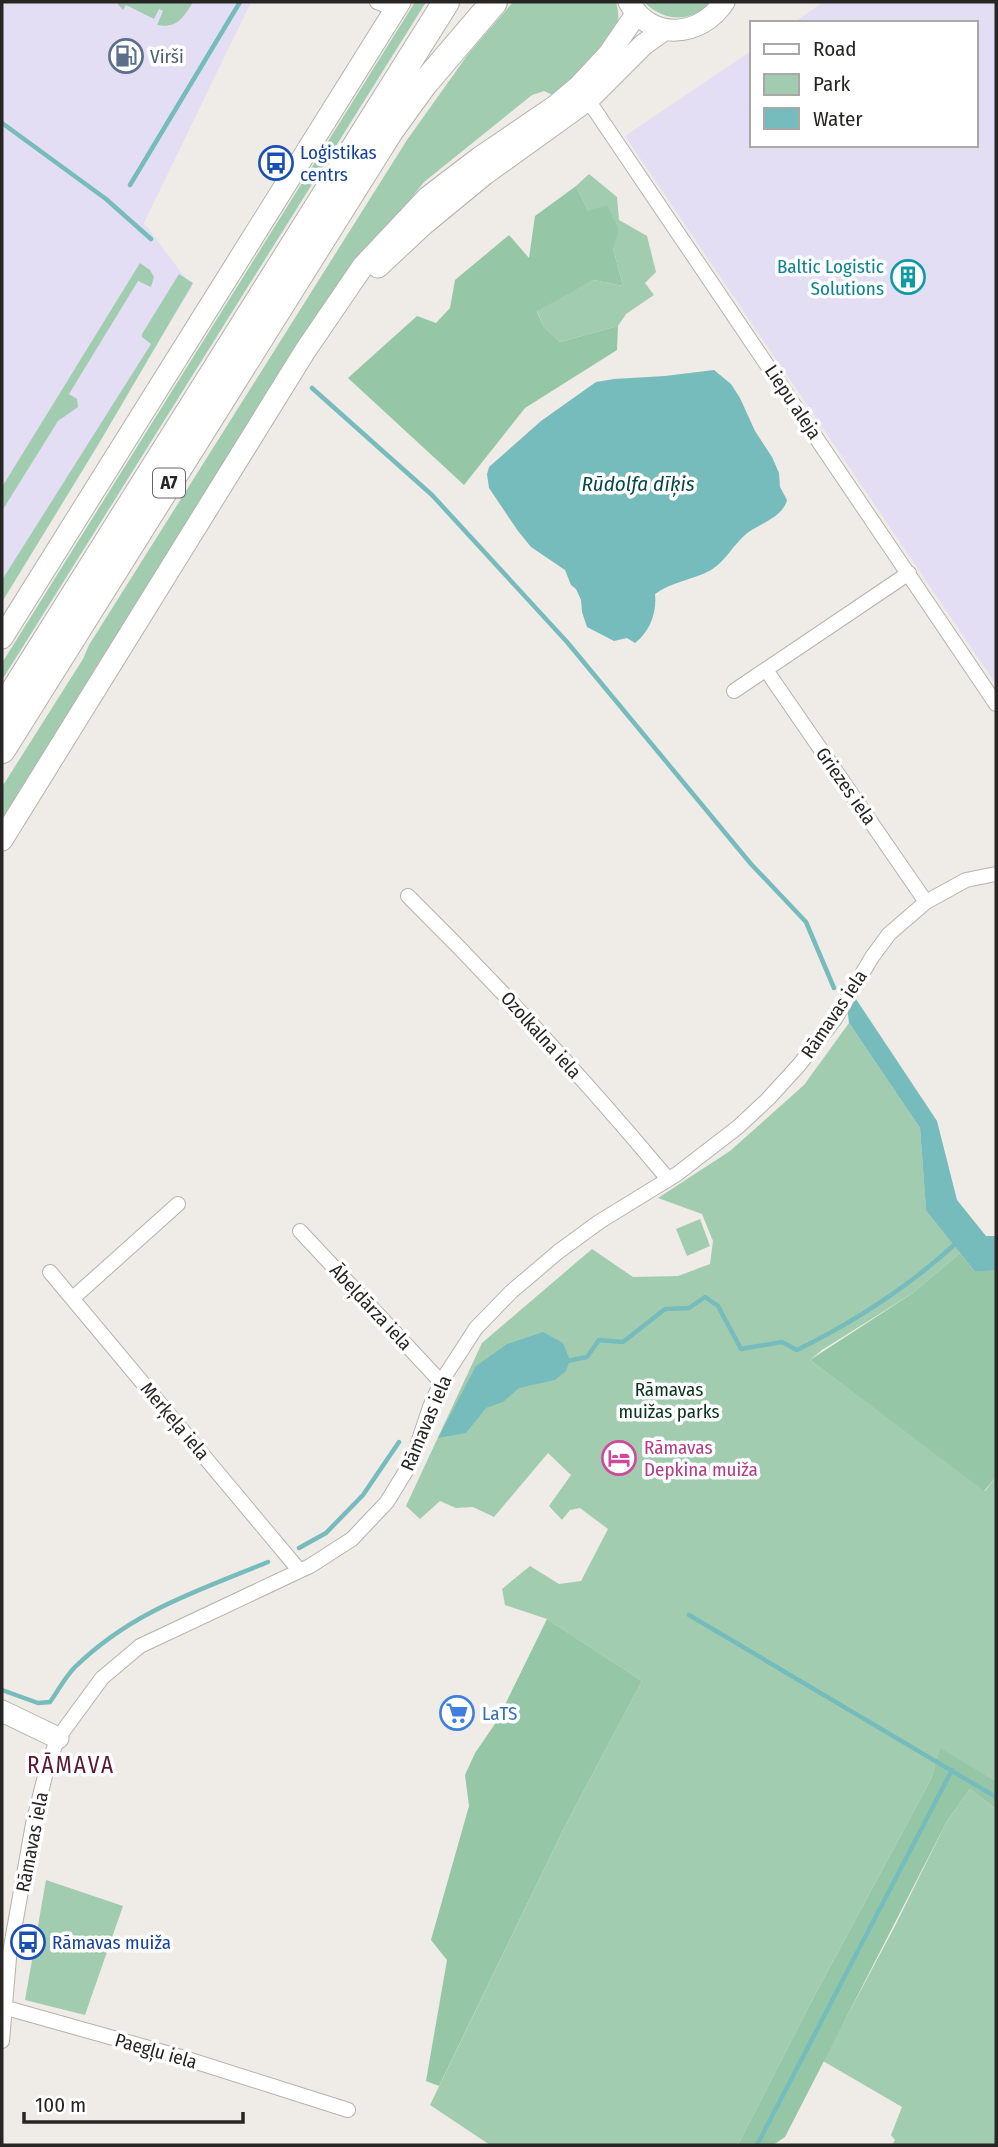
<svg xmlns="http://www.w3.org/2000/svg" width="998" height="2147" viewBox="0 0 998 2147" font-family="'Fira Sans Condensed',sans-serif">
<rect width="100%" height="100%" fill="#efebe6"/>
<path fill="#e3def4" d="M2,2H251L144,223L192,287L2,590Z
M824,2H996V684L625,136L751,51V145H975V23H793Z"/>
<path fill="#a2ccb0" d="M116,2H193C184,17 177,29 157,25L163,11L159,9L154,19L126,5L123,10Z
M415,2H426L2,680V663Z
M513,2H616C620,16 619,26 613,39L555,96L544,91L532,95L424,182L402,210L154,575L2,819V787L83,659L89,645L407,140L469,53Z
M644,2H711C691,23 664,22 644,2Z
M589,174L617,197L619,220L647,236L656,272L645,283L654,295L626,314L618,326L560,342L543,326L537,310L594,280L623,286L613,248L588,211L576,186Z
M140,263L150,270L154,277L151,287L138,281L69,394L77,399L78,407L58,421L2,511V487Z
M179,274L193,283L98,445L2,602V580L151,344L142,337V334Z
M849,1023L920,1128L926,1208L960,1253L913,1293L822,1350L810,1360L985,1491L996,1477V1781L940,1749L931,1779L809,2006L738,2145H490L430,2105L565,1826L642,1681L547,1619L505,1605L502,1589L530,1566L559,1584L581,1581L608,1529L580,1508L570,1510L562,1520L549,1506L571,1475L548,1453L494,1517L473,1507L456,1508L440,1501L420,1519L406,1506L482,1343L592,1249L633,1277L678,1276L710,1264L713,1241L702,1214L658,1198L730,1151L804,1085Z
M700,1219L710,1246L687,1256L676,1229Z
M970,1789L996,1809V2145H892L895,2140L891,2135L902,2107L823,2061L895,1926L947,1821Z
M46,1880L123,1906L85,2015L25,2000Z"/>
<path fill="#95c7a6" d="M576,186L588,211L607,205L619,230L613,248L623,286L594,280L537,311L543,326L560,342L618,326L617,350L525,408L464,485L348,378L417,316L436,323L450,308L455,280L509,235L529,258L535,216Z
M960,1253L975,1272L996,1269V1477L984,1491L810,1360L913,1293Z
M547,1619L642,1681L565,1826L439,2086L426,2081L447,1960L431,1940L469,1806L465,1775L475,1753L497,1721Z
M940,1748L996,1781V1809L970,1789L947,1821L785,2137L773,2145H738L809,2006L931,1779Z"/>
<path fill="#77bcbc" d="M714,370L731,384L740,398L755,431L772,457L779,473L780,487L787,500C783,517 759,524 746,534C733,545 725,562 711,570C693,580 671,582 655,594C657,612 650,632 635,643L627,638L614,641L587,627L582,612L581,600L576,589L571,585L565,570L531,547L518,531L489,488L487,474L489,467L541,421L596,382L614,379L665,376Z
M854,996L937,1121L957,1200L986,1236H996L995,1270L975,1272L926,1210L920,1128L849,1023L847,1005Z
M543,1332L563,1343L570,1360L566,1371L555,1380L519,1388L503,1402L486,1408L466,1433L438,1438L476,1366L507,1344Z"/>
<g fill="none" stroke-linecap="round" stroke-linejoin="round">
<path stroke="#77bcbc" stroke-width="4.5" d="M2,123L106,199L151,239
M130,185L240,2
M312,388L432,495L567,642L751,864L806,922L834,988
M567,1361L587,1357L599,1340L623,1342L665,1309L689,1308L705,1297L718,1306L741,1349L782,1342L797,1350C854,1322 907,1288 954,1245
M299,1548L326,1533L363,1495L399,1442
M689,1615L996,1797
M2,1690L38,1703L50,1702C58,1691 65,1677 75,1667C131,1612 197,1591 268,1562
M757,2145L952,1770"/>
<g stroke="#b6b2ad" stroke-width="16">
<path id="street" d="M377,2L395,9
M588,100L996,704
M766,670L926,902
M734,691L909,573
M408,896C499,986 586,1081 668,1179
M300,1231L441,1382
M50,1272L299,1570
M73,1298L178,1204
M3,2007L181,2057L348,2110
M2,2041L9,1958L33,1824L48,1764L58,1738L102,1678L140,1646L310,1566L352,1539L387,1502L412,1461L430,1407L441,1382L476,1328L511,1292L558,1252L599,1222L677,1174L738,1127L768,1099L799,1065L835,1019L872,957L889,934L926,902L966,880L996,874"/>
</g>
<g stroke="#b6b2ad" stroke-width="23">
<path id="secondary" d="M629,2C651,42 701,37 724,2
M378,267L423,225L485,174L588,100L643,45L664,30
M2,638L400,2
M2,840L305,351L363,266L428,197L479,158L554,107L579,86L608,55L637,13
M2,1711L58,1738"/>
</g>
<g stroke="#b6b2ad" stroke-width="28">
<path id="highway" d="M2,710L446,2
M2,750L390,131L424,84L494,2"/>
</g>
<use href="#street" stroke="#fff" stroke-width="14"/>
<use href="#secondary" stroke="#fff" stroke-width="21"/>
<use href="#highway" stroke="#fff" stroke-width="26"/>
</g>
<defs>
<g id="fuel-ring" transform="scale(1.75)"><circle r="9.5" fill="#fff" stroke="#5c6f8a" stroke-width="1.5"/><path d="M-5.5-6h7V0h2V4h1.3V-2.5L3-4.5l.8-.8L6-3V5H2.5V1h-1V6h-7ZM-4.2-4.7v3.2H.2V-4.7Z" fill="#5c6f8a"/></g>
<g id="bus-ring" transform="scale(1.75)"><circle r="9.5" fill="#fff" stroke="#1a4fb4" stroke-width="1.5"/><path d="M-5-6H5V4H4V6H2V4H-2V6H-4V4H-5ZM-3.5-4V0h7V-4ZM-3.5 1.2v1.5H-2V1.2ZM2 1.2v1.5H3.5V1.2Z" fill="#1a4fb4"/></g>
<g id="building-ring" transform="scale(1.75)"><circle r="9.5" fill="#fff" stroke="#0f9aa8" stroke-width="1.5"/><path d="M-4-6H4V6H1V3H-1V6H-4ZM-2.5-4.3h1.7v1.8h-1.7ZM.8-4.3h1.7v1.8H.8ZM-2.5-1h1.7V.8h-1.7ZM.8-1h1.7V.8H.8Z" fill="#0f9aa8"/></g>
<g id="hotel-ring" transform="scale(1.75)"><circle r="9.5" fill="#fff" stroke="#d1479c" stroke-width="1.5"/><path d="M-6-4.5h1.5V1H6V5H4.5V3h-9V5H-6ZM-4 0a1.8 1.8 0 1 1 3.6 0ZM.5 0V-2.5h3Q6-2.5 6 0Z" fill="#d1479c"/></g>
<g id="supermarket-ring" transform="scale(1.75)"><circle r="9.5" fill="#fff" stroke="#3f7fe0" stroke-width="1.5"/><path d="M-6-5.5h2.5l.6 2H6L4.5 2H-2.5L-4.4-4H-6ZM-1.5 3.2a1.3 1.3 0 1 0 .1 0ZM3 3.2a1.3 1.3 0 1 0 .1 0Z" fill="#3f7fe0"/></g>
</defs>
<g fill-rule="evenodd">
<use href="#fuel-ring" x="126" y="56"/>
<use href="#bus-ring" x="276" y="163"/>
<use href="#building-ring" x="908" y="277"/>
<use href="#hotel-ring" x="619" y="1458"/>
<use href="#supermarket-ring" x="457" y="1713"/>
<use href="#bus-ring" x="28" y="1942"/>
</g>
<g text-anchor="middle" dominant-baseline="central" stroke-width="7" stroke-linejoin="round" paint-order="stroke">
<rect fill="#fff" stroke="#686766" stroke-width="2" x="153" y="468.5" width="32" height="29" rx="5"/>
<g font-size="18" font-weight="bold" fill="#282624">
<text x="169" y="483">A7</text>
</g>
<g font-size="19" fill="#4e5e75" stroke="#fff" text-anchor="start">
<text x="150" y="56">Virši</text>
</g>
<g font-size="19" fill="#164399" stroke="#fff" text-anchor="start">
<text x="300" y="152">Loģistikas<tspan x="300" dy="22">centrs</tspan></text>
<text x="52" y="1942">Rāmavas muiža</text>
</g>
<g font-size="19" fill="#0d838f" stroke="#fff" text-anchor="end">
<text x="884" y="266">Baltic Logistic<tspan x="884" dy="22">Solutions</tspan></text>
</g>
<g font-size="19" fill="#282624" stroke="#fff">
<text transform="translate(793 402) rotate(56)">Liepu aleja</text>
<text transform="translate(846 786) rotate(55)">Griezes iela</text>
<text transform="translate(834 1014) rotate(-56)">Rāmavas iela</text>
<text transform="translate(541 1035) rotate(48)">Ozolkalna iela</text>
<text transform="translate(371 1307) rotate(47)">Ābeļdārza iela</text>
<text transform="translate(175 1421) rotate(50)">Merķeļa iela</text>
<text transform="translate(426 1423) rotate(-67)">Rāmavas iela</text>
<text transform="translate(32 1842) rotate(-79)">Rāmavas iela</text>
<text transform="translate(156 2051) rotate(16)">Paegļu iela</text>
</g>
<g font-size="19" fill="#0b341e" stroke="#fff">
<text x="669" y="1389">Rāmavas<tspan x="669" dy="22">muižas parks</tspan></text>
</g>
<g font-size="19" fill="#b23c85" stroke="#fff" text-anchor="start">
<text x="644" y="1447">Rāmavas<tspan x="644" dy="22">Depkina muiža</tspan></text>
</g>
<g font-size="19" fill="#366cbe" stroke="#fff" text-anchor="start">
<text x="482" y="1713">LaTS</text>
</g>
<g font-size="21" font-style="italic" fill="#074949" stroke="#fff">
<text x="638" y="484">Rūdolfa dīķis</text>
</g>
<g font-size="23" letter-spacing="2" fill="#5b1833" stroke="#fff">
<text x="71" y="1765">RĀMAVA</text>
</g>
</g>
<rect width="998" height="2147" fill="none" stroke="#282624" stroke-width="7"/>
<rect x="750" y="21" width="228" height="126" fill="#ffffff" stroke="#a9a8a7" stroke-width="2"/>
<rect x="764" y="44" width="35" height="10" fill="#ffffff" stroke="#a9a8a7" stroke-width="2"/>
<text x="813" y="56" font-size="21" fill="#282624">Road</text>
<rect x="764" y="74" width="35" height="21" fill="#a2ccb0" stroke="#a9a8a7" stroke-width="2"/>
<text x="813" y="91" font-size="21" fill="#282624">Park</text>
<rect x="764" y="108" width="35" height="21" fill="#77bcbc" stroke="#a9a8a7" stroke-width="2"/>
<text x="813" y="126" font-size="21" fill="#282624">Water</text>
<path d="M24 2112v10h219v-10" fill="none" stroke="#282624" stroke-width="3.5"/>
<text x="35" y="2112" font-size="21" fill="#282624" stroke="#ffffff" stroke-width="5" paint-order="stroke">100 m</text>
</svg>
